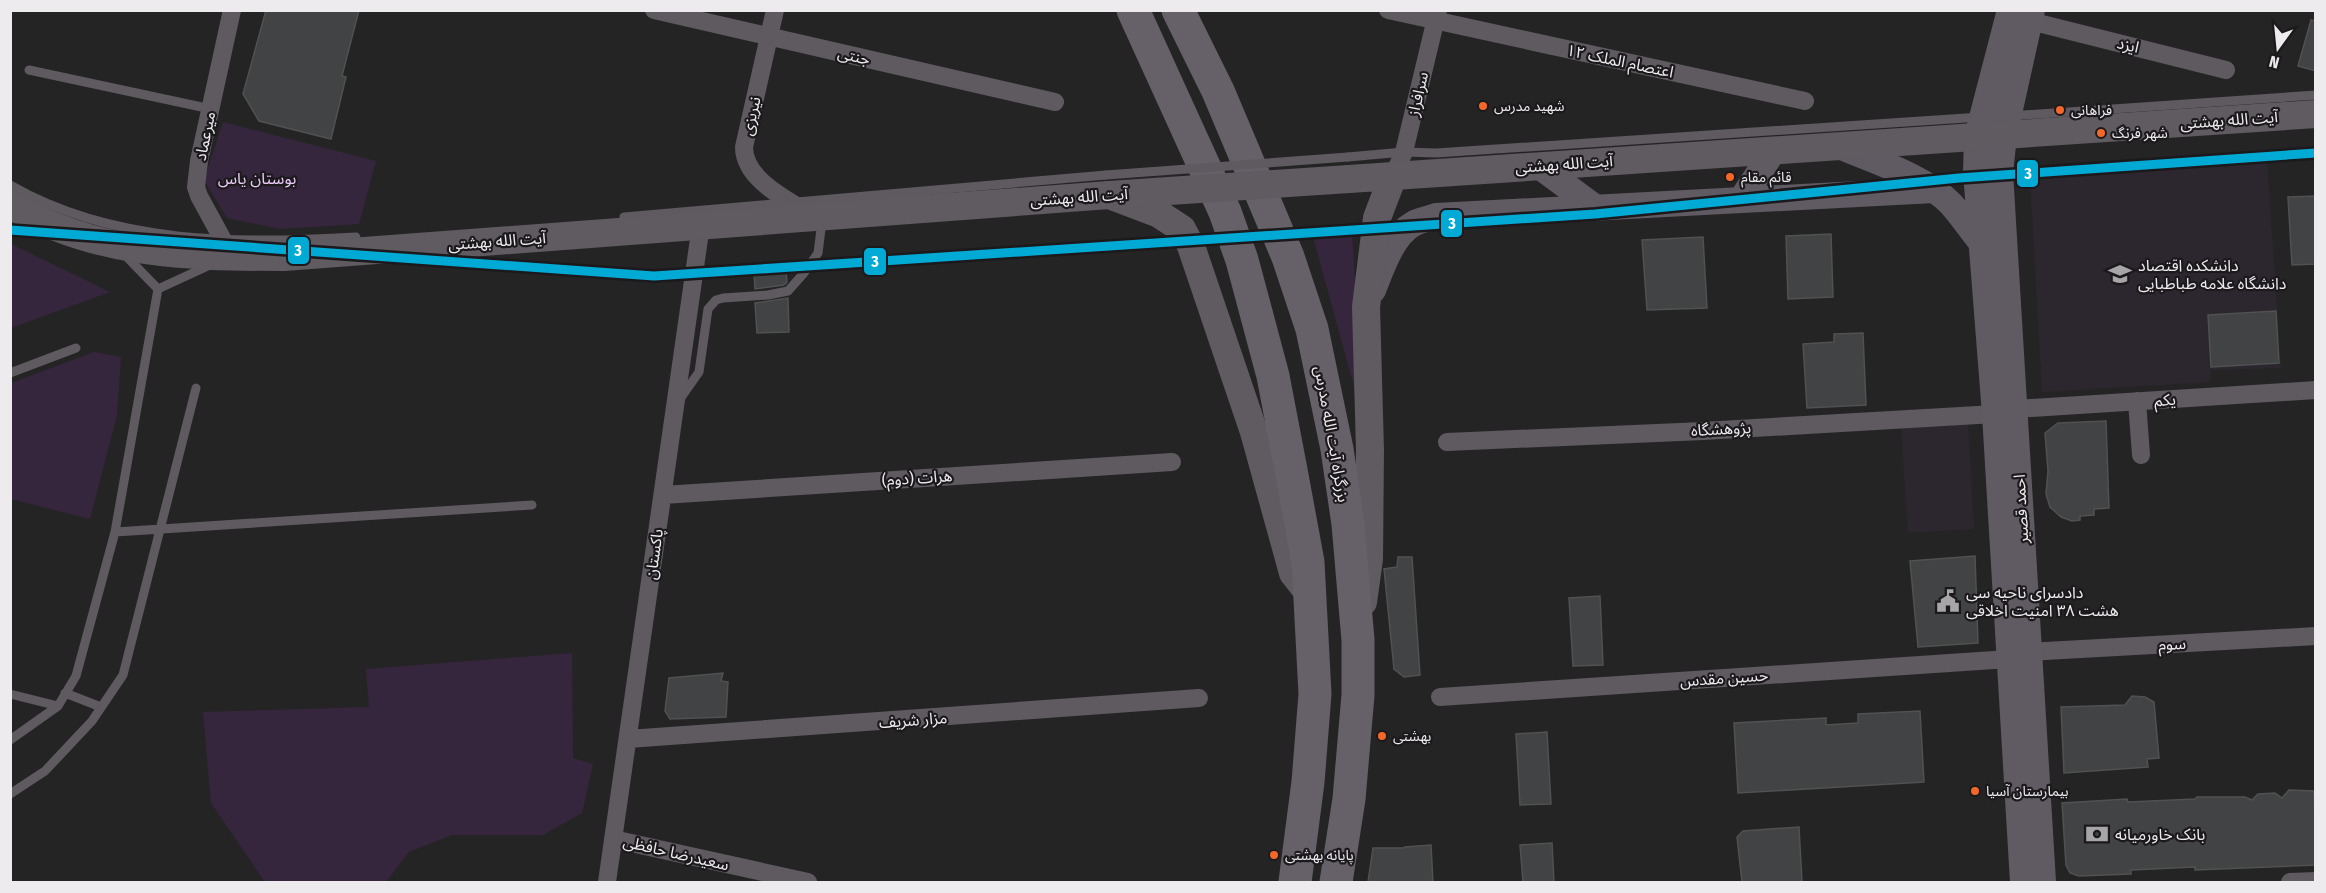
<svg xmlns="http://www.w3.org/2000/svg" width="2326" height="893" viewBox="0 0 2326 893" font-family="'Fira Sans Condensed','Noto Sans Arabic',sans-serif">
<rect width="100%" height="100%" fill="#252425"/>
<path fill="#2c272e" d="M2267,160L2281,368L2211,370L2210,382L2042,392L2030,178Z
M1968,422L1974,529L1908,533L1901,426Z"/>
<path fill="#36263d" d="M223,122L376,161L359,224L280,229L227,218L204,180Z
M1352,231L1361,397L1356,394L1312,233Z
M11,244L110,292L11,328Z
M94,352L121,357L117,415L90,519L11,499V383Z
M572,653L573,758L593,764L582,813L543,835H452L409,852L386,882H265L211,803L203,712L369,707L366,669Z"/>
<path fill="#424344" stroke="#505151" stroke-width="1.5" d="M266,10H359L342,76L346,77L331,139L259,121L243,94Z
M2311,20L2316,21V71L2298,66Z
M2316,196V264L2292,265L2288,197Z
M1831,234L1833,297L1788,299L1786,236Z
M1703,237L1707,308L1647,310L1642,240Z
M786,270L787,282L784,285L755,289L754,271Z
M788,298L789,332L757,333L755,303Z
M2276,311L2279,363L2211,367L2208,315Z
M1863,333L1866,405L1807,408L1803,344L1834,342V334Z
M2106,421L2109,508L2094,509V515L2080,516V520L2072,521L2061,517L2050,507L2046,494L2048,471L2045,433L2058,423Z
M1975,556L1978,643L1918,647L1910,561Z
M1398,557H1412L1420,675L1404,677L1394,669L1384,569L1397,567Z
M1600,596L1603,665L1573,666L1569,598Z
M723,673L721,681L728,682L726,717L670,719L665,711L669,678Z
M2132,696L2145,697L2154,702L2159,758L2147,759L2148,767L2064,773L2061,707L2125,705Z
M1920,711L1924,782L1738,793L1734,723L1826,718V725L1858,723V714Z
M1547,732L1551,804L1520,805L1516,734Z
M2289,790L2314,791L2316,865L2195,870V867L2131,870V874L2079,876L2070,873L2066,865L2062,803L2127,799L2128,802L2195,799L2197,797H2245L2252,800L2258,794L2275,793L2282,798Z
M1799,827L1802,882H1742L1737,837L1743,831Z
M1552,843L1554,882H1523L1520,845Z
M1431,845L1433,882H1368L1373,848H1403L1405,847Z"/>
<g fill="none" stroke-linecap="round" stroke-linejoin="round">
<path stroke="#5e5a60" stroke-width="9" d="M29,70L211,109
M2010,116L2316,95
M1348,157L1404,152L1436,153L1981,117
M10,185C114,245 241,244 356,237
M624,217L1106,175
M124,254L158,289
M158,289L115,532L532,505
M158,289L210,265
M10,373L76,348
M680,399L699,372L708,309L716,300L723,298L768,295L788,291L804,273L818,253L822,221
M65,693L101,707
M10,694L58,706
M10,740L58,706L76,676L115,532
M10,794L45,771L92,721L123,675L196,388"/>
<path stroke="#5e5a60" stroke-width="18" d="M654,10L1055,102
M775,10L744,147C744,180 788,200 813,216
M1388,10L1805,101
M2030,21L2226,70
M1393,176L1404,152L1438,10
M227,257L223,240L199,196L196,187L199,161L232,10
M2137,401L2141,455
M2015,409L2316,390
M1447,442L1703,431L1995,414
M663,495L1172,462
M2029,652L2316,636
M1440,697L2009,659
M628,739L1199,698
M613,839L808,882
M607,882L701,225
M2290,882L2316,881"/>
<path stroke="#605b62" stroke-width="26" d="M2010,10L1977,137L1976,172L1995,414L2023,882
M2032,10L2004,136L2000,172L2043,882
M1839,146C1874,161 1924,176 1951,204C1961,215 1970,229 1980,241
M1539,166L1596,208
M1741,200L1774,150
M1373,290C1382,268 1392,236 1413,224C1420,220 1429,219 1436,216L1934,190"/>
<path stroke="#5f5b60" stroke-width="28" d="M1349,179L2316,114
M10,205C97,255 186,257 284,257L1109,195L1159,214L1182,229L1191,246L1254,432L1293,573L1311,596
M1363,602L1369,559L1370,450L1366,307L1377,218L1393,176"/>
<path stroke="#666068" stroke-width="33" d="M1133,10L1225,212L1242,260L1273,376L1291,470L1308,562L1315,694L1308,782L1295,882
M1178,10L1218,91L1288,257L1312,329L1337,449L1348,524L1358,640V695L1349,799L1336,882"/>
<path stroke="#5e5a60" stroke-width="9" d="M1106,175L1348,157"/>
<path stroke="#5f5b60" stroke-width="28" d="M1109,195L1349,179"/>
<g stroke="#1c191d" stroke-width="14">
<path id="metro-1" d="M10,230L654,276L1595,214L1959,178L2316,153"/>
</g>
<use href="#metro-1" stroke="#00aad4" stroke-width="9"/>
</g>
<defs>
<g id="university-bare" transform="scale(1.8)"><path d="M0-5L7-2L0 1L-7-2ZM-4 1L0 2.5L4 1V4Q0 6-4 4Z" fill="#a7a5a8" stroke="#1c191d" stroke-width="2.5" paint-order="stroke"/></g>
<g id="civic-bare" transform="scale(1.8)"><path d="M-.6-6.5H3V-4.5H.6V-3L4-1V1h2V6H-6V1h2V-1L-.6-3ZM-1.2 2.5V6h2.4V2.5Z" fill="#a7a5a8" stroke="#1c191d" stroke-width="2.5" paint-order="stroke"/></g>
<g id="bank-bare" transform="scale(1.8)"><path d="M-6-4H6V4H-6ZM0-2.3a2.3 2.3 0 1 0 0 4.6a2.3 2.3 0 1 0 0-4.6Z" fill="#a7a5a8" stroke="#1c191d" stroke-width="2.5" paint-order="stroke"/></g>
</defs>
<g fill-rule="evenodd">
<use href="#university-bare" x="2120" y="274"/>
<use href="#civic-bare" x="1948" y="601"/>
<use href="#bank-bare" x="2097" y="834"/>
</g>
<g fill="#f36827" stroke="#1c191d" stroke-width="2">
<circle cx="1483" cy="106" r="5"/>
<circle cx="2060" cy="110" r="5"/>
<circle cx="2101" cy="133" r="5"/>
<circle cx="1730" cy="177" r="5"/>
<circle cx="1382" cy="736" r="5"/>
<circle cx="1975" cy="791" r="5"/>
<circle cx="1274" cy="855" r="5"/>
</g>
<g text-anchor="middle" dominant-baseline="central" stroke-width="4.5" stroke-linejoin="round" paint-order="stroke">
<g font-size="14" fill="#edebee" stroke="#1c191d" text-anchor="start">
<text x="1494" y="106">شهید مدرس</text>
<text x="2071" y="110">فراهانی</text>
<text x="2112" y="133">شهر فرنگ</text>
<text x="1741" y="177">قائم مقام</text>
<text x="1393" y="736">بهشتی</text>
<text x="1986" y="791">بیمارستان آسیا</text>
<text x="1285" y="855">پایانه بهشتی</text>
</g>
<g font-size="16" fill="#edebee" stroke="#1c191d">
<text transform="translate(2128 45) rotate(14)">ایزد</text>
<text transform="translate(854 56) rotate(13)">جنتی</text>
<text transform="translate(1620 61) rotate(12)">اعتصام الملک ۱۲</text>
<text transform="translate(1418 94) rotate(-77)">سرافراز</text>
<text transform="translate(751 116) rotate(-77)">نیریزی</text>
<text transform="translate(2229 120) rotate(-4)">آیت الله بهشتی</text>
<text transform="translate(205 136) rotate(-78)">میرعماد</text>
<text transform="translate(1564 164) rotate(-4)">آیت الله بهشتی</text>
<text transform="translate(1079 197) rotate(-4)">آیت الله بهشتی</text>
<text transform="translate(497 241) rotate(-4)">آیت الله بهشتی</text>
<text transform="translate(2165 400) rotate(-4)">یکم</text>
<text transform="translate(1721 429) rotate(-3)">پژوهشگاه</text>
<text transform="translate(1332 434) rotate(80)">بزرگراه آیت الله مدرس</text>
<text transform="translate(917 478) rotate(-4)">هرات (دوم)</text>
<text transform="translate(2021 509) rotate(-93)">احمد قصیر</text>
<text transform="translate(654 554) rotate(-82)">پاکستان</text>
<text transform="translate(2172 644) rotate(-3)">سوم</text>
<text transform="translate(1724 678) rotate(-4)">حسین مقدس</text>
<text transform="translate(913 720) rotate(-4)">مزار شریف</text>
<text transform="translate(676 853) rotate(13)">سعیدرضا حافظی</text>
</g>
<g font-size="16" fill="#e9caf6" stroke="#1c191d">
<text x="257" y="178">بوستان یاس</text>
</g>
<g font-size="16" fill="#edebee" stroke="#1c191d" text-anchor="start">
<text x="2138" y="265">دانشکده اقتصاد<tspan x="2138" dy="18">دانشگاه علامه طباطبایی</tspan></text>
<text x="1966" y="592">دادسرای ناحیه سی<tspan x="1966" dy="18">هشت ۳۸ امنیت اخلاقی</tspan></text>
<text x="2115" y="834">بانک خاورمیانه</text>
</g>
</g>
<g stroke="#1c191d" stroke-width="2">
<rect x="2016" y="159" width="23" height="29" rx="6" fill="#00aad4"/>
<rect x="1440" y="209" width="23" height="29" rx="6" fill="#00aad4"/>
<rect x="287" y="236" width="23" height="29" rx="6" fill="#00aad4"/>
<rect x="863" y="247" width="24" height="29" rx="6" fill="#00aad4"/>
</g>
<g font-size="16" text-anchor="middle" font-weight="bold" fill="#fff">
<text x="2028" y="179">3</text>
<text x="1452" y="229">3</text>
<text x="298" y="256">3</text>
<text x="875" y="267">3</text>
</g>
<rect width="2326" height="893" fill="none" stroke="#edebee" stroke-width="24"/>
<g transform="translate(2278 48) rotate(195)" stroke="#1c191d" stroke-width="4.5" paint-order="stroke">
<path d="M0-4.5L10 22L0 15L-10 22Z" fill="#edebee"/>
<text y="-9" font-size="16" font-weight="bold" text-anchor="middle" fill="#edebee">N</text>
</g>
</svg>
